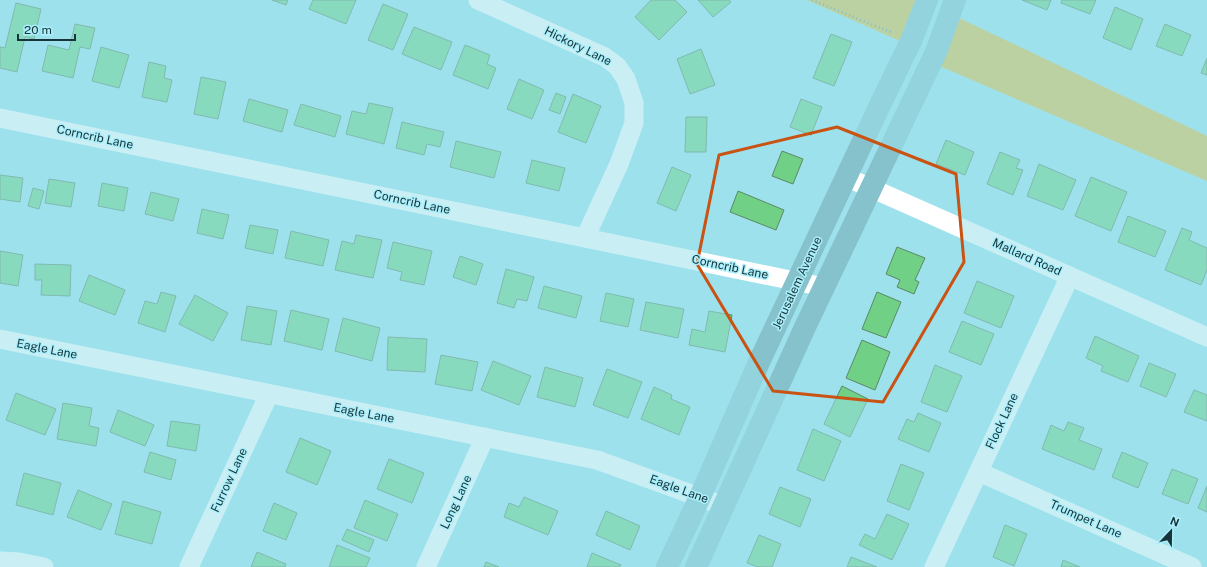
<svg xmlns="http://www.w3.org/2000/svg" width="1207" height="567" viewBox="0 0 1207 567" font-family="'Public Sans',sans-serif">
<rect width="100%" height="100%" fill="#9de1ed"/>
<path fill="#e3bc48" d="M807,0H915L917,1L900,41Z
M957,17L1207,136V181L937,65Z"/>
<path fill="#70d086" stroke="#5d8866" d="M272,0H288L286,5Z
M313,0H356L346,24L309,9Z
M651,0H675L687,12L659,40L635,17Z
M698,0H729L731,2L713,17Z
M1022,0H1051L1047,10Z
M1062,0H1096L1090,14L1061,3Z
M16,3L41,9L34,39L25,37L17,72L0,68V47L5,48Z
M383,4L408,14L393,50L368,40Z
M1115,7L1143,19L1131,50L1103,38Z
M75,24L95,28L90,49L80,47L73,78L42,71L48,45L69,50Z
M1165,24L1191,35L1182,56L1156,46Z
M414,27L452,42L441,70L402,54Z
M831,34L852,42L834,86L813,78Z
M465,45L490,55L487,64L496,68L488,89L453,75Z
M101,47L129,55L119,88L92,81Z
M701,49L715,85L690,94L677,59Z
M1207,58V75L1201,73Z
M149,62L166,66L164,78L172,80L167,102L142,97Z
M201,77L226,82L218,119L194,114Z
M519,79L544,90L532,119L507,109Z
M556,93L566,97L560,114L549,110Z
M573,94L601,106L586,143L558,132Z
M249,99L288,110L282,132L243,121Z
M801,99L822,107L811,135L790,127Z
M369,103L393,108L384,144L346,134L352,111L366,114Z
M301,104L341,116L335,137L294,125Z
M686,117H707L706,152H685Z
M402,122L444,132L440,147L427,144L424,155L396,148Z
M946,140L974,152L965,175L936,164Z
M456,141L501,152L494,178L450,167Z
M782,151L803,159L793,184L772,176Z
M1000,152L1020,160L1016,168L1023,170L1013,195L987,184Z
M532,160L565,168L559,191L526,183Z
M1039,164L1076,180L1063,210L1027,196Z
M672,167L691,175L676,211L657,203Z
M0,175L23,178L20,202L0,199Z
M1091,177L1127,192L1111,231L1075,216Z
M49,179L75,183L71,207L45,203Z
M102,183L128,188L124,211L98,206Z
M33,188L44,191L39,209L28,206Z
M738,191L784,210L776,230L730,212Z
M151,192L179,199L173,221L145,214Z
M202,209L229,215L223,239L197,233Z
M1128,216L1166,231L1155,257L1118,242Z
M250,225L278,230L273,254L245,248Z
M1182,228L1192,232L1189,240L1207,248V270L1201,285L1165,270Z
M291,231L329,240L323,266L285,258Z
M356,235L382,240L373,278L335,270L342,241L354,244Z
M393,242L432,251L424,285L400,280L402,272L387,268Z
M897,247L925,258L915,280L919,282L914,294L897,287L900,280L886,274Z
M0,251L23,255L18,286L0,283Z
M460,256L483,264L476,285L453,277Z
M35,264L71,265L70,296L41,295L42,280H35Z
M506,269L534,277L527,301L517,299L514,308L497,303Z
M89,275L125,290L115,315L79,301Z
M977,281L1014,296L1001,328L964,313Z
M544,286L582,296L576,318L538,308Z
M161,292L176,296L165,332L138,323L145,301L157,304Z
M877,292L901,302L886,338L862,329Z
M606,293L634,299L628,327L600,321Z
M195,295L228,313L213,341L179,324Z
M646,302L684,309L678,338L640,330Z
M247,306L277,311L271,345L241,340Z
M291,310L329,319L322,350L284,341Z
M709,311L732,315L725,352L689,345L692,329L705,332Z
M343,318L380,328L372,361L335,351Z
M962,321L994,334L981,365L949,352Z
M1095,336L1139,356L1128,382L1101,371L1103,366L1086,358Z
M388,337L427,339L425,372L387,370Z
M862,340L890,352L875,390L846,378Z
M441,355L478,362L472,391L435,384Z
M493,361L531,376L519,405L481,390Z
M1149,363L1176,374L1166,397L1140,386Z
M935,365L962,376L947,412L921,402Z
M545,367L583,378L575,407L537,397Z
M607,369L642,382L628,418L593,405Z
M842,386L868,399L850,437L824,424Z
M654,387L672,395L671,399L690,407L679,435L641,419Z
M1194,390L1207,395V421L1184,412Z
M16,393L56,409L45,435L6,420Z
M63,403L92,408L89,426L99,428L96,446L57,439Z
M118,410L154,425L145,446L110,432Z
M918,413L941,423L929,452L898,439L907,419L914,422Z
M171,421L200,425L196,451L167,446Z
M1068,422L1084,428L1079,440L1102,449L1094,470L1042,449L1051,425L1064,431Z
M813,429L841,441L824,481L797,470Z
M300,438L331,451L317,485L286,472Z
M150,452L176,460L171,480L144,472Z
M1122,452L1148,463L1138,488L1112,477Z
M389,459L424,473L412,503L377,489Z
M901,464L924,473L909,510L887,501Z
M1172,469L1198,479L1188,504L1162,494Z
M24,473L61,483L53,515L16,505Z
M1207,486V512L1198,508Z
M780,487L811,499L800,527L769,514Z
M78,490L112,504L101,530L67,517Z
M524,497L558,511L548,535L504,517L509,503L519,507Z
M365,500L398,514L387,541L354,528Z
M123,501L161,512L152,544L115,534Z
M274,503L297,513L286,540L263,531Z
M606,511L640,526L630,550L596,535Z
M887,514L909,524L892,560L859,545L865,534L875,539Z
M1005,525L1027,534L1014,566L993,557Z
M347,529L374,540L369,552L342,540Z
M759,535L781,544L772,567H758L747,563Z
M337,545L370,558L366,567H329Z
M257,552L286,564L285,567H251Z
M592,553L621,565L620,567H587Z
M851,557L877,567H847Z
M1063,560L1080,567H1061Z
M486,562L499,567H484Z"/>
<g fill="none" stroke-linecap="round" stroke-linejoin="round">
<path stroke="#62949d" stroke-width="2.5" stroke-dasharray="1 3" stroke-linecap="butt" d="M812,0L893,33"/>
<path stroke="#fff" stroke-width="19" d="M478,0L605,57L617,66L626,79L634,103V123L619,164L585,238
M0,118L824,287
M846,177L1207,337
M0,339L597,460L724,506
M979,472L1192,567
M0,561L19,562L44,567
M189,567L269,394
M426,567L485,437
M934,567L1070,276"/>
<path stroke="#86c2cb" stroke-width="22" d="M667,567L700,497L760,360L880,105L911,41L927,0
M696,567L806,325L936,52L955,0"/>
</g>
<path d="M0 0H1207V567H0ZM837,127L956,174L964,262L883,402L773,391L697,264L719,155Z" fill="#9de1ed" fill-opacity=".55" fill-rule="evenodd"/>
<path fill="none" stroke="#c95313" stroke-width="3" stroke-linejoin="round" d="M837,127L956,174L964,262L883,402L773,391L697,264L719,155Z"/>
<g text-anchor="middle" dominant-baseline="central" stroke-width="3" stroke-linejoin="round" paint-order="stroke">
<g font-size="12" fill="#183439" stroke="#aaeffb">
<text transform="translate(578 46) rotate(26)">Hickory Lane</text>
<text transform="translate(95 137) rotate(12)">Corncrib Lane</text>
<text transform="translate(412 202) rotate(12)">Corncrib Lane</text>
<text transform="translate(1027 257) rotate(24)">Mallard Road</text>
<text transform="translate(730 267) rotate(12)">Corncrib Lane</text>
<text transform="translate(797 283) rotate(-65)">Jerusalem Avenue</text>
<text transform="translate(47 349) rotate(11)">Eagle Lane</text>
<text transform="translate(364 413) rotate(11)">Eagle Lane</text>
<text transform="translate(1002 421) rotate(-65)">Flock Lane</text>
<text transform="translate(229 480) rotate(-65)">Furrow Lane</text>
<text transform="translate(679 489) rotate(20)">Eagle Lane</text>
<text transform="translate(456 502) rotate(-65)">Long Lane</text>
<text transform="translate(1086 519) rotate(24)">Trumpet Lane</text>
</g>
</g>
<g transform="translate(1171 531) rotate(22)" stroke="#aaeffb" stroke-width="3" paint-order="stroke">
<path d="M0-3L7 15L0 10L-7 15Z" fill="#183439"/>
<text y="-6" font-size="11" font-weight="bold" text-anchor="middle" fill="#183439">N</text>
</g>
<path d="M18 34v6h57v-6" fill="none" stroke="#183439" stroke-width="2"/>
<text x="24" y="34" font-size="12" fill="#183439" stroke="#aaeffb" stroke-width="3" paint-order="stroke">20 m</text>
</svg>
